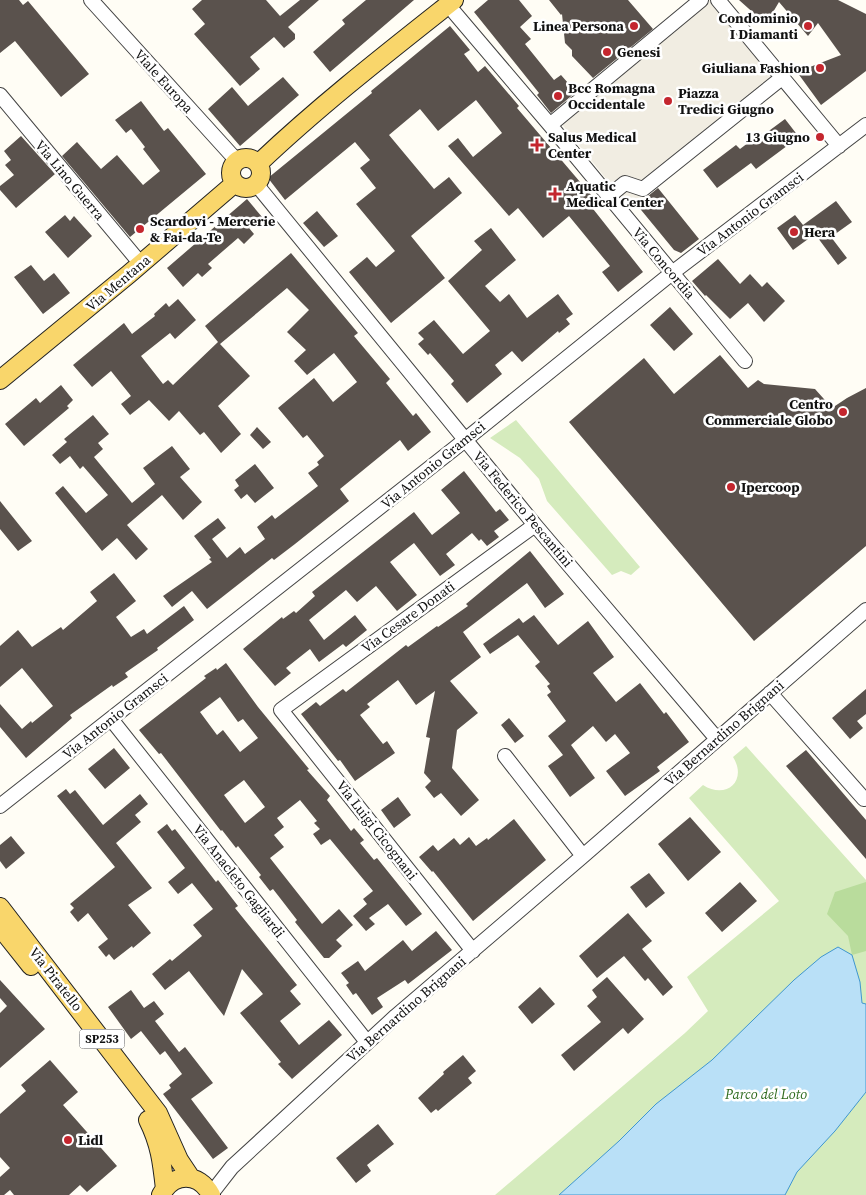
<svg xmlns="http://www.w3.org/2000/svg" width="866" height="1195" viewBox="0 0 866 1195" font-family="'Source Serif 4',serif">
<rect width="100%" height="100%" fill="#fffdf5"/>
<path fill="#d5ebbd" d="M516,420L640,567L631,575L621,571L612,575L547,501L539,479L520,458L490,438Z
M746,746L866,880V1195H495L685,1033L708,1011L687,977L779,901L689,798L703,785C726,800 748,781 733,757Z"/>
<path fill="#b9dc9c" d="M866,882V951L852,955L848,936L827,914L835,892Z"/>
<path fill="#f1ede2" d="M699,0H710L779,85L629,207L556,117Z"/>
<path fill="#b9e0f7" stroke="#3f96cf" d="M838,947L852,955L860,982L862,1003L866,1004V1092L835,1131L797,1172L785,1195H559L619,1141L656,1104L712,1060L794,980L821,957Z"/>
<path fill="#5a524d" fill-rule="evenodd" d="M0,0H19L23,5L28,1L89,74L61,97L15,41L0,53Z
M202,0H266L280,16L300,0H319L288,27L295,34V39L284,48L274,37L250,57L260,69L240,86L194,34L205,24L192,9Z
M366,0H414L330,72L313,52L345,24L342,20Z
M488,0H519L532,16L520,27L531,39L525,44L554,80L561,75L576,92L551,113L537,95L539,93L523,73L474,12Z
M549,0H628L653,29L593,78L572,56V50L565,43L562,14L561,15Z
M739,0H838L866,14V71L821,105L797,72L841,55L818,23L808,36L779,2L766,24Z
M450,26L470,50L464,54L478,72L485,66L519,106L517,108L592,196L586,200L643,272L618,292L602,272L610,266L569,216L543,238L518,208L509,216L448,146L458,138L473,157L502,133L476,100L438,131L420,109L389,135L434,189L449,177L462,193L411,236L445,278L391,323L349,272L367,257L376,267L395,251L356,204L376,188L360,168L370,160L355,142L285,200L268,178L372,93L371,91Z
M283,77L299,95L240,146L208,109L232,87L248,106Z
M141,101L164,131L168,128L206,174L130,237L62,156L77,142L101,169L117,155L143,185L160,171L143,149L145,147L131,129L126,133L115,120Z
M785,119L799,137L756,169L751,163L717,188L703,170L736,145L740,149L761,133L762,136Z
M21,136L55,174L16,208L0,190V186L14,175L5,165L11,160L4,151Z
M658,188L699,239L681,253L674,250L637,205Z
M247,199L262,217L249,228L254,234L244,244L238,238L208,264L212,268L202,277L198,273L183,287L167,268Z
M836,201L852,222L831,237L847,258L838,265L815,234L793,250L777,228L795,215L803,225Z
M317,211L338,236L324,247L303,223Z
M65,215L70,221L74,216L92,236L68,258L45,232Z
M491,228L516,260L485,286L500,302L509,294L527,318L558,294L573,314L566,319L570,324L559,333L558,331L522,362L512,351L495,365L502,374L467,403L451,384L454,381L430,353L428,355L418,344L424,339L418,333L434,320L463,354L490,331L448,281L482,250L474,241Z
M291,253L358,333L354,336L390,379L386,383L413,416L416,413L431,432L408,451L400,440L340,489L349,501L295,544L274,560L272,558L207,609L192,591L172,607L163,596L212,562L209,559L211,558L194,536L218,518L226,528L212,539L227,558L240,547L245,554L265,539L257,527L272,515L275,519L318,486L308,473L319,465L317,462L324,456L307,435L303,438L278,408L314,378L333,402L357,382L334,353L307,375L294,361L306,350L287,332L309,310L287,288L220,344L250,376L218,406L241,434L221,453L204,432L200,435L179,411L169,421L149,400L130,415L121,404L131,396L111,371L92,387L73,365L124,323L132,334L155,316L154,314L166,303L169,307L178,299L196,320L175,339L170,333L141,356L163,384L168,380L173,385L218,342L205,326Z
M718,259L740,284L750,274L762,287L767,282L785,301L764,322L748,303L730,319L706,295L705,296L692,281Z
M31,265L44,281L54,273L70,293L43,314L14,277Z
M670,307L693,334L674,351L650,325Z
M720,355L748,388L758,380L764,384L815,389L832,408L847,398L866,388V546L754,641L569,422L644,358L674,394Z
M61,385L73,400L67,406L69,408L24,446L5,424L36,398L40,403Z
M93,415L109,434L98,443L103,449L94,457L132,503L155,484L143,468L172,446L190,469L180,477L202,502L183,520L162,495L127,525L148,549L136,560L117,538L102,551L55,493L63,486L86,513L108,495L83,466L80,469L70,456L60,464L52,455L67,442L64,439Z
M257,427L271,442L263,449L250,435Z
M255,464L274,488L255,503L247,494L241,499L234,490L239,486L235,480Z
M464,471L496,512L500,509L509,520L494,531L499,537L487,546L481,539L479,541L472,533L446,554L455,565L440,576L414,543L390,562L417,595L397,611L376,586L357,602L346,590L309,620L324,640L355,615L367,630L346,647L343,644L319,662L310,649L286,668L291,673L275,686L243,649L282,617L283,619L294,611L296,613L315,596L312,592L414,512L432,535L460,513L441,490Z
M0,501L32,541L18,551L0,529Z
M530,551L564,594L545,608L527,583L463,632L481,657L450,681L478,713L457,730L452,768L479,800L461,816L441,793L434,798L425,787L431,781L424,773L430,738L426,737L435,691L416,705L398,680L367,704L370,707L360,715L383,744L387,741L395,753L355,781L340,760L338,761L301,714L316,702L320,706L343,689L346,692L406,645L408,647L437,626L438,627L468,606L466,604Z
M114,573L136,601L116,617L131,637L144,629L147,634L184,606L194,620L157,648L158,650L125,673L128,677L113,687L112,685L70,715L72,718L26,758L0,727V704L22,729L31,721L32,723L53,706L22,668L0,687V646L18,630L32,647L61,627L63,630L97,601L90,592Z
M534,615L558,645L588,621L614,657L593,673L616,702L640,683L664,714L666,712L689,742L657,767L660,771L625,796L606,771L630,753L615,734L606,742L593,726L571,745L595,778L570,797L548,766L563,755L548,736L566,721L547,695L551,692L547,686L550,684L535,666L540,662L518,635L490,654L483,644L519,618L523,623Z
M226,663L258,707L309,769L307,770L330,796L327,800L351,831L354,828L364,840L360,843L374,860L377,858L422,914L406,926L388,904L369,918L375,924L366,931L353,916L367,904L363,899L373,891L330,839L321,845L313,834L320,829L314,823L317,821L300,800L277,818L284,827L274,835L284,847L270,858L322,924L339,909L353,925L336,940L342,946L329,958H324L295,922L297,920L280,898L273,889L270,891L259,877L261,875L238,846L236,848L222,830L221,831L161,753L159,754L139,730L206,678L204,676L216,668L217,670ZM220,697L238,722L243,719L258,738L240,752L223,730L217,735L200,712ZM244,780L265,807L245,823L224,795Z
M866,689V714L857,721L863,728L850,739L832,718Z
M509,718L524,736L515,743L501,725Z
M114,748L130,768L105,789L88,769Z
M806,750L866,820V859L786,766Z
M66,789L70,794L75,790L103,825L140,794L148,804L135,815L141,822L116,843L152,888L128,905L151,933L133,948L132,946L114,960L109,954L106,957L98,947L108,939L88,913L78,922L70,912L74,908L70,904L115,867L57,796Z
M398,797L411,815L394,828L381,810Z
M690,817L721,852L688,881L658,844Z
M514,819L546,860L473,921L433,871L432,872L419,857L433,845L438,851L454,838L460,845L469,837L476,846L487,838L488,840Z
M167,824L172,831L175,829L216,882L218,880L238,906L235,908L297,985L290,991L301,1004L280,1021L299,1045L329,1020L342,1035L292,1079L278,1064L281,1062L240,1013L263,994L242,969L224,1016L189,971L165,990L152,974L170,959L172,961L202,936L193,925L213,909L192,883L178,894L168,882L185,868L157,832Z
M11,836L25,853L6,869L0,861V845Z
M649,873L665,893L646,908L630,887Z
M740,882L757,901L722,932L705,913Z
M628,913L652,941L642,949L673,987L663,996L648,978L645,981L624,956L597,978L579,956Z
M436,931L452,950L408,984L405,980L377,998L383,1007L372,1015L356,993L353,995L346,985L349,983L341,973L358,961L365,971L403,940L412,951Z
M607,977L644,1019L628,1034L623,1028L574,1071L561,1055L601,1022L587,1006L597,997L592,990Z
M0,980L45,1029L0,1068V1013L7,1006L0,998Z
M540,987L555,1004L532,1024L518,1007Z
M131,990L144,1008L154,1001L164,1014L155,1021L179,1052L185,1047L213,1083L191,1099L228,1148L213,1159L163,1094L171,1088L169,1085L182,1074L165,1051L160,1055L141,1031L131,1039L108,1007Z
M463,1055L476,1071L468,1078L472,1083L438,1111L436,1109L431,1113L418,1098L444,1074L443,1072Z
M50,1060L78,1092L63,1105L117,1166L87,1192L80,1185L69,1195H14L10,1190L4,1195H0V1177L10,1168L0,1157V1114L26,1091L21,1085Z
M378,1124L394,1144L367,1165L371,1171L356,1183L336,1158Z"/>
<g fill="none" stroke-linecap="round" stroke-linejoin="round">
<g stroke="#444" stroke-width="16">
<path id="minor" d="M91,0L237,161
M718,0L839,146
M448,5L550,125L745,361
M0,95L141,264
M550,125L701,0
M256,184L535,525L717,739
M609,196L625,183L643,189L783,77
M770,693L864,799
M111,719L367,1042
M505,756L583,856
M0,806L455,448L672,273L866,125
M473,951L281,710L535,525
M211,1194L232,1167L396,1016L583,856L866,610"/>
</g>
<g stroke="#222" stroke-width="20">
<path id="major" d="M231 173a15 15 0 1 1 30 0a15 15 0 1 1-30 0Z
M258,164C319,106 387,53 454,0
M0,380L129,274L235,183
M0,907L158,1113L179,1160L191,1178
M0,927L31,966
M148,1120C160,1144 162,1162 165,1189
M161,1195C173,1172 199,1172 211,1195"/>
</g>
<use href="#minor" stroke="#fff" stroke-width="14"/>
<use href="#major" stroke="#f9d66b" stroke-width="18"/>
</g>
<g fill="#c4262e" stroke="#fff" stroke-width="2">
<circle cx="634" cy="26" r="5"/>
<circle cx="808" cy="26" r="5"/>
<circle cx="607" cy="52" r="5"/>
<circle cx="820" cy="68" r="5"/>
<circle cx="558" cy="96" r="5"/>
<circle cx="668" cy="101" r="5"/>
<circle cx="820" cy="137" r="5"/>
<path d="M534.5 137.5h5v5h5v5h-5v5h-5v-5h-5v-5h5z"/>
<path d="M552.5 186.5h5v5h5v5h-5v5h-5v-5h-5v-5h5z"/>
<circle cx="140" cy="229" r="5"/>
<circle cx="794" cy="232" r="5"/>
<circle cx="843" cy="412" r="5"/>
<circle cx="731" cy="487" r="5"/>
<circle cx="68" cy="1140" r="5"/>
</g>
<g text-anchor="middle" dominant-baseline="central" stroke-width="5" stroke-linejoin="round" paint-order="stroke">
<rect fill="#fff" stroke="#585858" stroke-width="1" x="79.5" y="1029.5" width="45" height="19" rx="4"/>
<g font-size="12" font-weight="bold" fill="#111">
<text x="102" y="1039">SP253</text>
</g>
<g font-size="14" font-weight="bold" fill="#111" stroke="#fff" text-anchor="start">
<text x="798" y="18" text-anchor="end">Condominio<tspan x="798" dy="16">I Diamanti</tspan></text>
<text x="624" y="26" text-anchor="end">Linea Persona</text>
<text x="617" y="52">Genesi</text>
<text x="810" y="68" text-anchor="end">Giuliana Fashion</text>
<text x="568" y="88">Bcc Romagna<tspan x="568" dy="16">Occidentale</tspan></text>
<text x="678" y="93">Piazza<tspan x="678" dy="16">Tredici Giugno</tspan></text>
<text x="548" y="137">Salus Medical<tspan x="548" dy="16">Center</tspan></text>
<text x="810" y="137" text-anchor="end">13 Giugno</text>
<text x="566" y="186">Aquatic<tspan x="566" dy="16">Medical Center</tspan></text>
<text x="150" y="221">Scardovi - Mercerie<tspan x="150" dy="16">&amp; Fai-da-Te</tspan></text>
<text x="804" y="232">Hera</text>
<text x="833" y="404" text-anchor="end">Centro<tspan x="833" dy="16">Commerciale Globo</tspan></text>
<text x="741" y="487">Ipercoop</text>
<text x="78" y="1140">Lidl</text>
</g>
<g font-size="14" fill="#111" stroke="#fff">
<text transform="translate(164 81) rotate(48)">Viale Europa</text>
<text transform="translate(70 180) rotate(50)">Via Lino Guerra</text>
<text transform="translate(750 214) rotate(-37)">Via Antonio Gramsci</text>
<text transform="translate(664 263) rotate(50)">Via Concordia</text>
<text transform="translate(118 283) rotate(-40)">Via Mentana</text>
<text transform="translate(433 465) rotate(-39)">Via Antonio Gramsci</text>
<text transform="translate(523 509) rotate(50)">Via Federico Pescantini</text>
<text transform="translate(408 617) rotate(-36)">Via Cesare Donati</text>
<text transform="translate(115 716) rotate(-38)">Via Antonio Gramsci</text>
<text transform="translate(724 733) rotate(-41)">Via Bernardino Brignani</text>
<text transform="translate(377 830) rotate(52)">Via Luigi Cicognani</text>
<text transform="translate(239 881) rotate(52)">Via Anacleto Gagliardi</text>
<text transform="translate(56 979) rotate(52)">Via Piratello</text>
<text transform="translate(406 1009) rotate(-41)">Via Bernardino Brignani</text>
</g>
<g font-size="14" font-style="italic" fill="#2f6b1f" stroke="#fff">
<text x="766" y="1094">Parco del Loto</text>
</g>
</g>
</svg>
